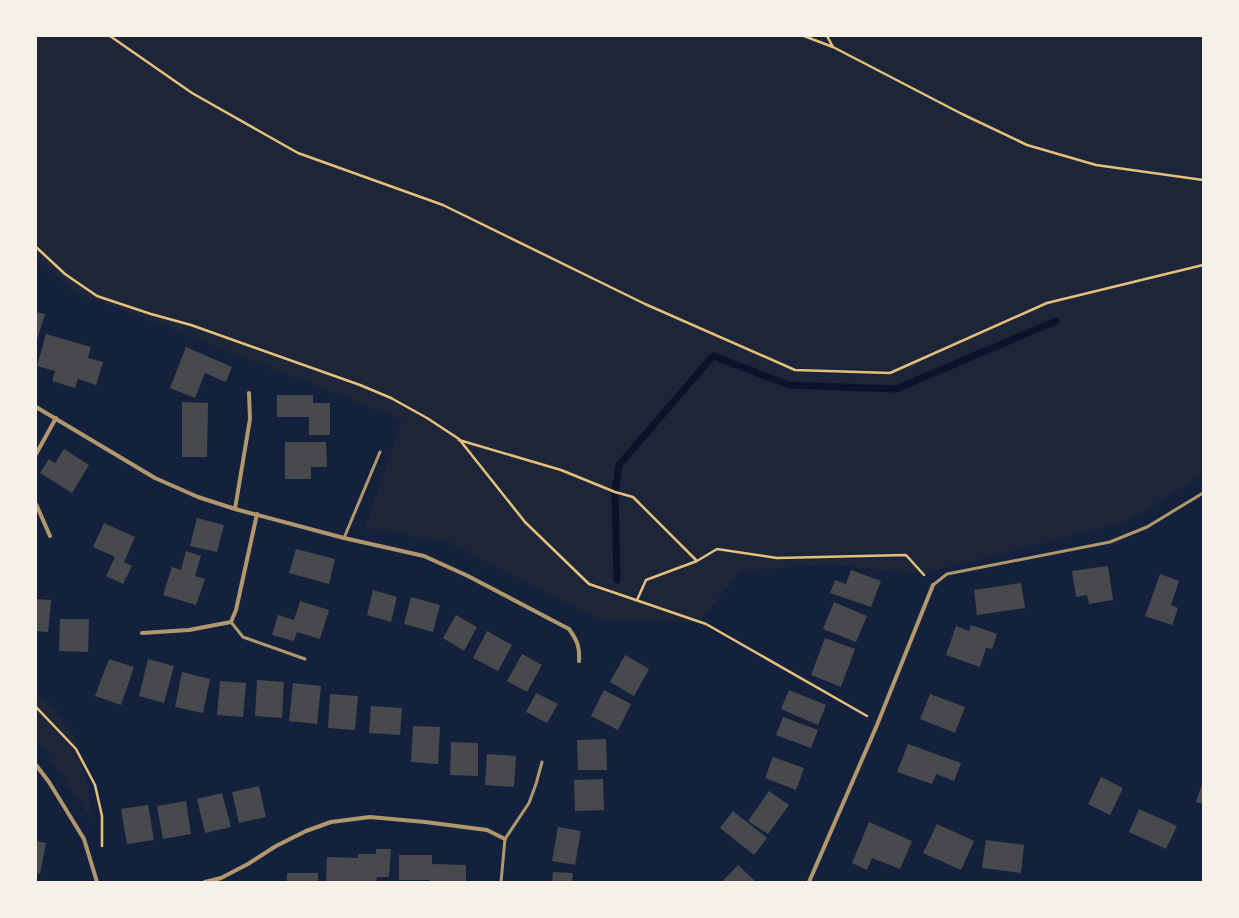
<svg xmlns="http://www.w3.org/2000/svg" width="1239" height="918" viewBox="0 0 1239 918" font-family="Jost,sans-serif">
<rect width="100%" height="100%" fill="#14213d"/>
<path fill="#1d2539" d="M36,36H1203V475L1124,523L922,574L830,565L741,570L700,622L601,621L448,542L365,528L402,420L126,311L78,294L36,258Z
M36,692L54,708L77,742L87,781L92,820L40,744L36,741Z"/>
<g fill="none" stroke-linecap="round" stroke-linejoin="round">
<path stroke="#0b132b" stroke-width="7" d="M617,580L615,492L619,465L713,356L789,385L896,389L1056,321"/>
</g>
<path fill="#48494c" d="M36,312L45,314L36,343Z
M46,334L91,347L88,358L103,362L96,385L78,379L75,388L52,381L55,371L37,366Z
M186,347L232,367L226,382L205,373L195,398L170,388Z
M277,395H313V403H330V435H309V417H277Z
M182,402L208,403L207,457H182Z
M285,442H326L327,467H311V479H285Z
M64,449L89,465L72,493L40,473L49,459L55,463Z
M197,518L224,525L217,552L190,546Z
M104,523L135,537L124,562L132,566L123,584L106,576L115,557L93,547Z
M296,549L335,559L329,584L289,573Z
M186,551L201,556L195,576L205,579L196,605L163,595L172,567L181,570Z
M1108,566L1113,600L1089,604L1087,595L1076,597L1072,571Z
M851,570L881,581L871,607L830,593L835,580L846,584Z
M1160,574L1179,581L1171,605L1178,608L1172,625L1145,616Z
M1021,583L1025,608L977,615L974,590Z
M373,590L397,597L391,622L367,615Z
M411,597L440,605L433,632L404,624Z
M36,599L51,600L48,632L36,631Z
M300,601L329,610L320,639L297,632L294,641L272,635L278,615L294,620Z
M834,602L867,616L856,642L823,629Z
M456,615L477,627L464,651L443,638Z
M60,619H89L88,652L59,651Z
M971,625L997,634L992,649L986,648L980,667L946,655L956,626L969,631Z
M487,631L512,645L498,671L473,658Z
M825,638L855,649L841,687L811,675Z
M522,654L542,665L527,692L507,681Z
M625,655L649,669L634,696L610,682Z
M109,659L134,667L121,705L95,696Z
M148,659L174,666L164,703L139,696Z
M182,672L210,679L203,713L175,707Z
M257,680L284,682L282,718L255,716Z
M220,681L246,683L243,717L217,715Z
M293,683L321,686L317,724L289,721Z
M604,690L631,704L618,730L591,716Z
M789,690L826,705L818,725L781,709Z
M536,693L558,704L547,723L526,712Z
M330,694L358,696L355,730L328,728Z
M930,694L965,707L955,733L920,719Z
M371,706L402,708L400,735L369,733Z
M783,717L818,730L811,748L776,735Z
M413,726L440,727L438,764L411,762Z
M606,739L607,770H578L577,740Z
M451,742L478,743V776L450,775Z
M908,744L961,763L954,781L936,774L932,784L897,772Z
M487,754L516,756L514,787L485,785Z
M773,757L804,768L796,790L765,778Z
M1101,777L1123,788L1110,815L1088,804Z
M603,779L604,810L575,811L574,780Z
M1203,781V804L1196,802Z
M259,786L266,817L239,823L232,792Z
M769,791L789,805L768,834L748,821Z
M222,793L231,827L205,833L197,799Z
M186,801L191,834L163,839L157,806Z
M148,805L154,840L127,844L121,809Z
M1139,809L1177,826L1166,849L1129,832Z
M733,811L767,838L754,855L720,828Z
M869,822L912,841L900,869L872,858L867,870L852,863Z
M937,824L974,841L961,870L923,853Z
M558,827L581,831L575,865L552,861Z
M986,840L1024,845L1021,873L982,868Z
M36,841L46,843L40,874L36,873Z
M376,849H391L389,877H377L376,882H326L327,857L358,858V854H376Z
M399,855H432V864L466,865V882H430V880H399Z
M738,865L756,882H722Z
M553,872L573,873L572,882H552Z
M287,873H318V882H287Z"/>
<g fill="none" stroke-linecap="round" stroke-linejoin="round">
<path stroke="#e5c07b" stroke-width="2.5" d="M110,36L192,93L298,153L443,205L645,304L795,370L890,373L1047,303L1203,265
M804,36L833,47L962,114L1027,145L1096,165L1203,180
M827,36L833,47
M36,247L65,274L97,296L151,314L191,325L360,385L391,398L427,418L459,439L525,522L589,584L706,624L867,716
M459,440L561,470L615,492L633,497L697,561
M637,600L646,580L697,561L717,549L777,558L906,555L924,575
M36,707L76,749L95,785L102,816V846"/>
<path stroke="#b1986c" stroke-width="3" d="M344,538L380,452
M933,585L947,574L1110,542L1147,527L1203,493
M231,622L243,637L305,659
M501,882L505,839L529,803L536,784L542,762"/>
<path stroke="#b1986c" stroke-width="4" d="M36,407L155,478L198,497L235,509L344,538L424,556L468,576L569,629C577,640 580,647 579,661
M36,454L56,418
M36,504L50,536
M235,509L250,419L249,393
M142,633L189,630L231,622L236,610L257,514
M36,765L49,782L84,839L97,882
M205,882L221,878L248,864L276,846L306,831L331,822L370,817L425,822L487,830L505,839
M809,882L877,725L933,585"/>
</g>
<rect width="1239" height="918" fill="none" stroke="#f6f1e7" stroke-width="74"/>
</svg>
